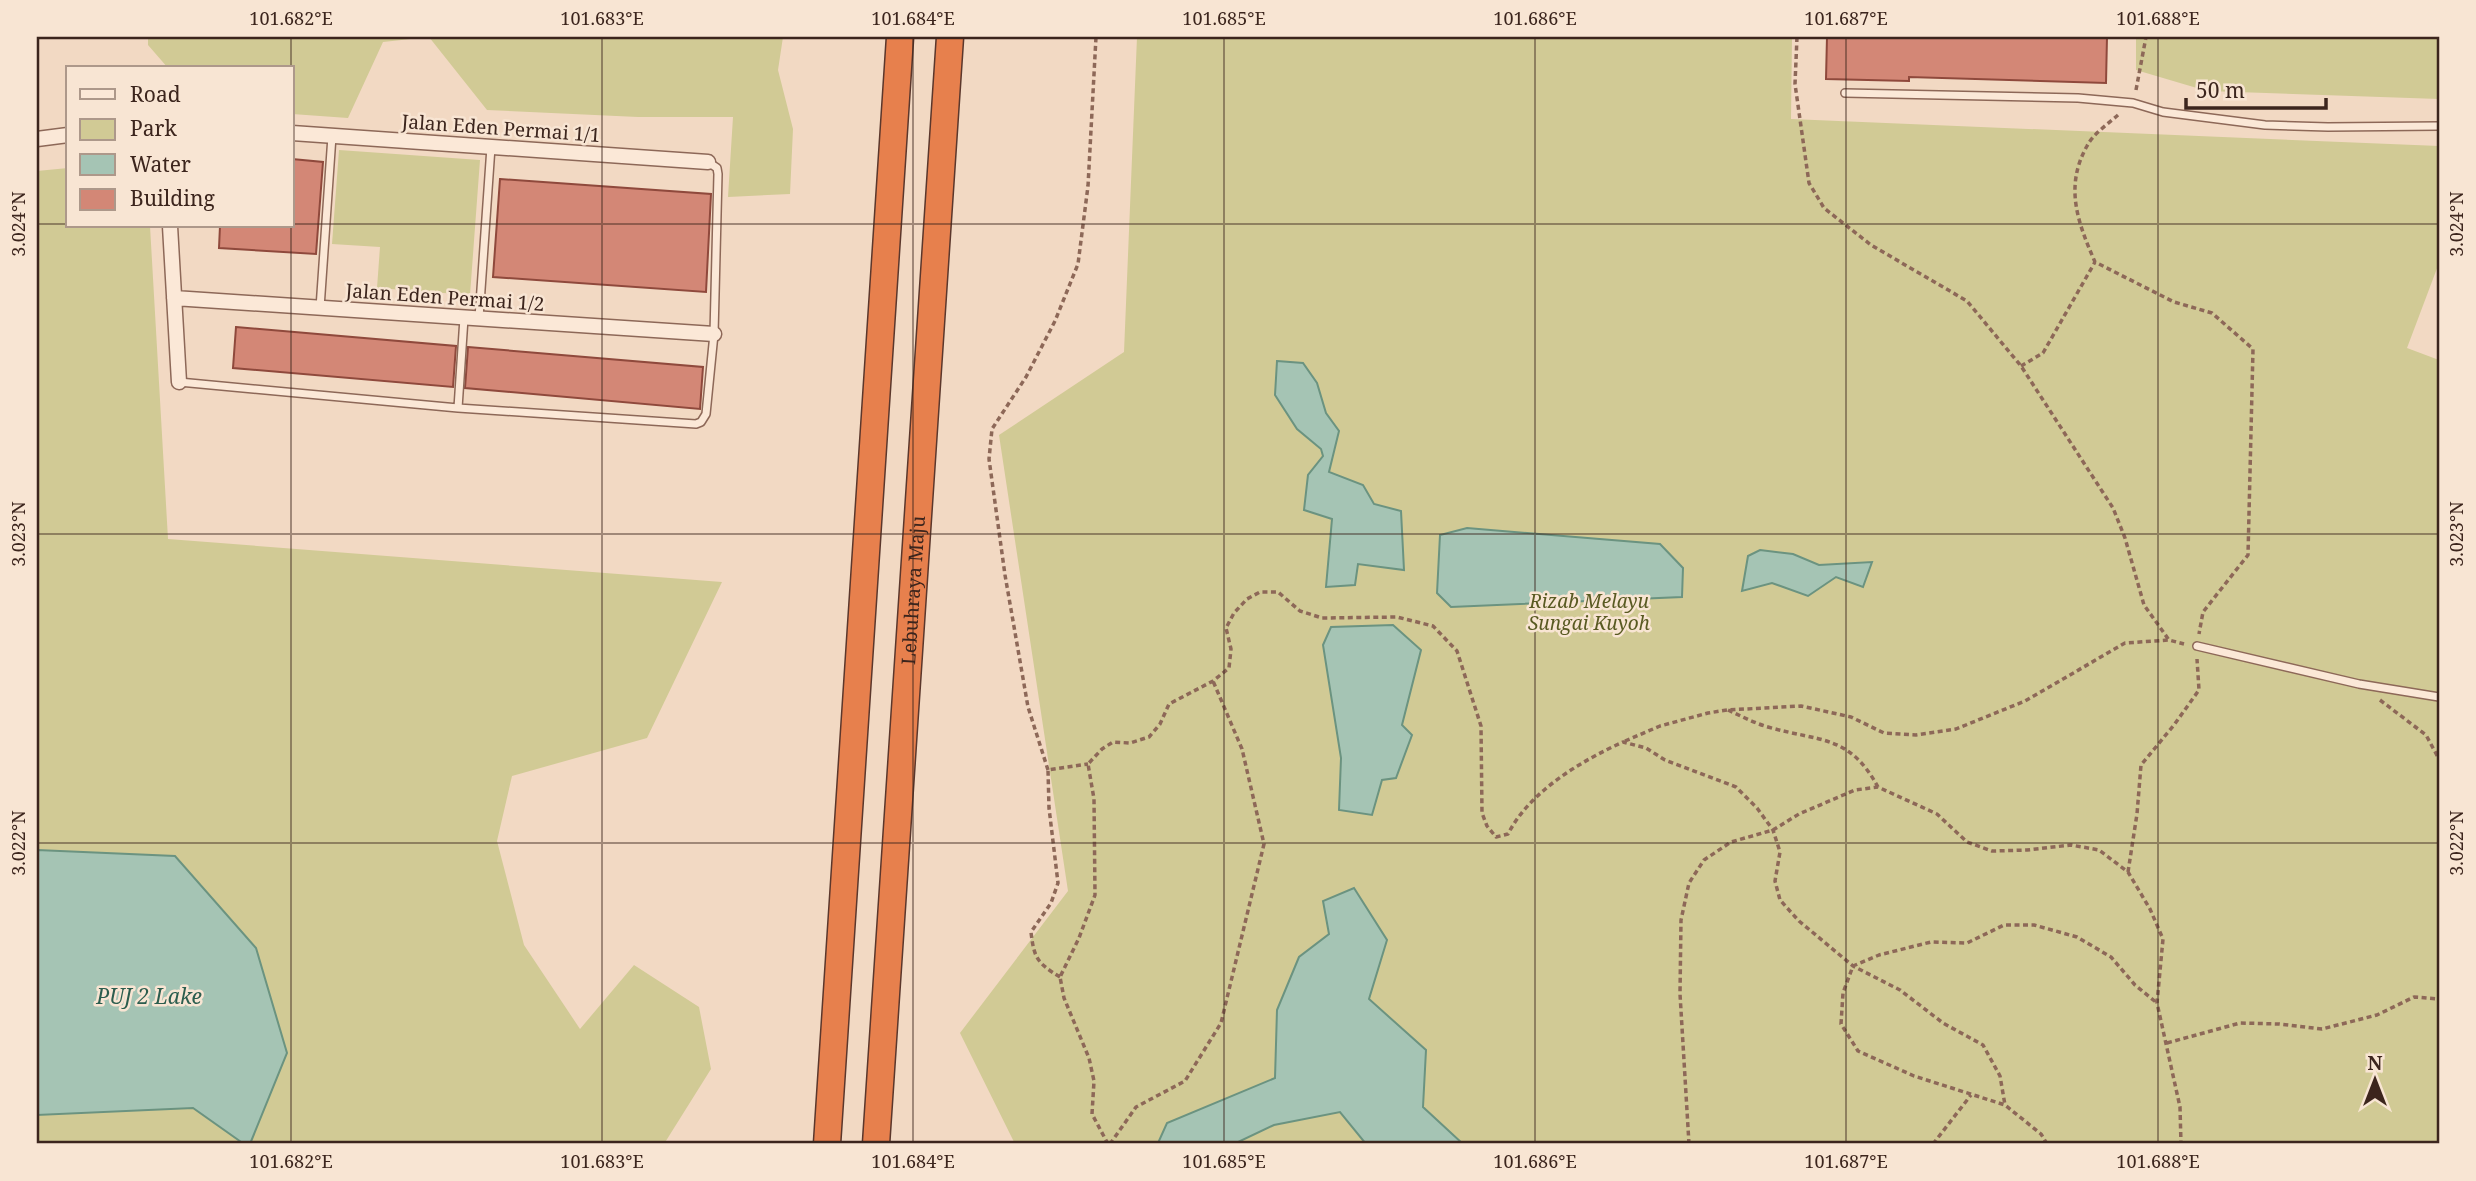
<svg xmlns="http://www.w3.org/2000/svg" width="2476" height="1181" viewBox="0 0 2476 1181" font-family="'Noto Serif',serif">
<rect width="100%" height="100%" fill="#f2d9c3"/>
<path fill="#d1ca95" d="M148,37H783L778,70L793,129L790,194L728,197L733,117H638L487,110L429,37L383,42L348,118L292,114V68H168L148,45Z
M1137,37H1792L1791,119L2439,146V263L2407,348L2439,360V1144H1015L960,1033L1068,891L999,435L1124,352Z
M2136,37H2439V99L2207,91L2136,70Z
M339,150L480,160L470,295L377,288L380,247L332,244Z
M68,168V226H150L168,539L722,582L647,738L512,776L497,841L524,945L580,1029L634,965L699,1007L711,1069L664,1144H250L287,1053L175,856L37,850V171Z
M193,1108L244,1144H37V1115Z"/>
<path fill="#a5c4b4" stroke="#6b9380" stroke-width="2" d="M1277,361L1303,363L1317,383L1326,413L1339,431L1329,472L1363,485L1374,504L1401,511L1404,570L1358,564L1355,585L1326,587L1332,519L1304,510L1308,475L1323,456L1321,449L1297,429L1275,395Z
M1467,528L1660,544L1683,568L1682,597L1451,607L1437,593L1440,535Z
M1760,550L1793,554L1819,565L1872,562L1863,587L1836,577L1808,596L1772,583L1742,591L1748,556Z
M1393,625L1421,650L1402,725L1412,735L1396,778L1382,780L1372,815L1339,810L1341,758L1323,645L1331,627Z
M37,850L175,856L256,948L287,1053L250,1144H244L193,1108L37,1115Z
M1354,888L1387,940L1369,999L1426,1050L1423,1107L1463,1144H1366L1340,1112L1274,1125L1234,1144L1158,1143L1167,1123L1275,1078L1277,1010L1299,957L1329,934L1323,901Z"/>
<path fill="#d38776" stroke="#8f493c" stroke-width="2" d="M1827,37H2107L2106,83L1909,77V81L1826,79Z
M292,159L323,162L316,254L219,248L220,226H292Z
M500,179L711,194L706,292L493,277Z
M236,327L456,346L453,387L233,368Z
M468,347L703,367L700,409L465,388Z"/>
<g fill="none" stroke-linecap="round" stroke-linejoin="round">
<g stroke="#8d6858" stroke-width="10">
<path id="service" d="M1845,93L2078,98L2133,103L2163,112L2265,125L2328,127L2439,126
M320,308L332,136
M479,318L491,147
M179,382L458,408L696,424L701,422L706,414L714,334L718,174L717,168L708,162
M458,408L464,318
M2197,646L2359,684L2439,697"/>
</g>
<g stroke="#8d6858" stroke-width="17">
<path id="minor" d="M292,133L708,162
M37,139L68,135
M170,226L179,382
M174,298L714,334"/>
</g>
<g stroke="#5b372c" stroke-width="29">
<g id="motorway">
<path d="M827,1144L900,37"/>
<path id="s1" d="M876,1144L950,37"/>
</g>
</g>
<path stroke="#8d6858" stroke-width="3.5" stroke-dasharray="5 3.5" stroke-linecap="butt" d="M1797,37L1795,84L1809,183L1824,208L1871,245L1967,301L2021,366L2113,508L2125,538L2144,605L2169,640
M2136,90L2146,37
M2118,115C2108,124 2093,134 2087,146C2064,187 2078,223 2095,262L2174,302L2212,313L2253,349L2248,555L2203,612L2199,634
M2021,366L2043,353L2095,262
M2380,700L2426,735L2439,759
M1728,710C1741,716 1754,723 1768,727C1820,742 1849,734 1878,787
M1625,741L1660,726L1708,713L1727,710L1801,706L1851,717L1884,733L1916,735L1956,729L2025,701L2125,643L2169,640L2184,644
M1048,770L1028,707L1005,575L989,459L992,429L1026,377L1055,321L1078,264L1088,186L1096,37
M2128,872L2137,814L2141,765L2174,725L2199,690L2197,659
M2439,904V918
M1060,977C1037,963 1034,958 1031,932L1051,903L1058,883L1049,808L1048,770L1088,764
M2167,1043L2240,1023L2279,1024L2322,1029L2377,1015L2414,997L2439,999
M1108,1144L1092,1114L1094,1081L1089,1058L1064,998L1060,977L1079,938L1095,895L1094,799L1088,764L1102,749L1113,742L1130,743L1149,737L1160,724L1169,704L1213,681L1229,668L1231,649L1226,628L1234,613L1247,599L1260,592H1278L1300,611L1322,618L1397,617L1433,626L1457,651L1481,726L1482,813L1487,826L1496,837L1508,834C1530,791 1581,761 1623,742L1646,748L1665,760L1736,787L1757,808L1773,830L1780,852L1775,881L1780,900L1799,921L1853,966L1900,990L1943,1023L1983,1045L2000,1076L2005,1105
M1110,1144L1136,1107L1185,1081L1221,1023L1264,844L1242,749L1213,681
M1689,1144L1680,994L1681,920L1689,883L1704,860L1731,842L1773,830L1799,814L1855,790L1878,787L1937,814L1967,842L1992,851L2027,850L2071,845L2099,850L2128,872L2150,909L2163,939L2157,1003L2180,1107L2181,1144
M1933,1144L1971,1095
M2047,1144L2041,1134L2005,1105L1914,1076L1858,1051L1841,1024L1843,993L1853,966L1879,955L1931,942L1967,943L2004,925H2034L2077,937L2111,957L2135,985L2157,1003"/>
<use href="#service" stroke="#fbe8d7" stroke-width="7"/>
<use href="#minor" stroke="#fbe8d7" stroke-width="14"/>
<use href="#motorway" stroke="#e7804d" stroke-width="26"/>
</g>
<path fill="none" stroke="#3c251d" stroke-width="2" stroke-opacity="0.45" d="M291,37V68M602,37V1144M913,37V1144M1224,37V1144M1535,37V1144M1846,37V1144M2158,37V1144M37,224H68M292,224H2439M291,226V1144M37,534H2439M37,843H2439"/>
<g text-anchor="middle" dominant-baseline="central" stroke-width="5" stroke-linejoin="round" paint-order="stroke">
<g font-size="19" fill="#3c251d" stroke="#f8e5d3">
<text transform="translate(501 128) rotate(4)">Jalan Eden Permai 1/1</text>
<text transform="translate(445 297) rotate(4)">Jalan Eden Permai 1/2</text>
<text stroke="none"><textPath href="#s1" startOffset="555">Lebuhraya Maju</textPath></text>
</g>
<g font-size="19" font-style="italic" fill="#595a22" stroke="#f8e5d3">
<text x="1589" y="601">Rizab Melayu<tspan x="1589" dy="22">Sungai Kuyoh</tspan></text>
</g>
<g font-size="21" font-style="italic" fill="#2b5d4e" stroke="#f8e5d3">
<text x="149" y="996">PUJ 2 Lake</text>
</g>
</g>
<rect width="2476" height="1181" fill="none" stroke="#f8e5d3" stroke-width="77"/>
<rect x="66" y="66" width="228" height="161" fill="#f8e5d3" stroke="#ad988a" stroke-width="2"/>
<rect x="80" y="89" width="35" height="10" fill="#fbe8d7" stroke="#ad988a" stroke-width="2"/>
<text x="130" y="102" font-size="21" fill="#3c251d">Road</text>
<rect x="80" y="119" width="35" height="21" fill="#d1ca95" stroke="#ad988a" stroke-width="2"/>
<text x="130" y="136" font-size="21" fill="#3c251d">Park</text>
<rect x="80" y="154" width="35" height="21" fill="#a5c4b4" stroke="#ad988a" stroke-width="2"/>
<text x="130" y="172" font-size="21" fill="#3c251d">Water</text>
<rect x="80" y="189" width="35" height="21" fill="#d38776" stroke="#ad988a" stroke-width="2"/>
<text x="130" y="206" font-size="21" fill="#3c251d">Building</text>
<g transform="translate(2375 1080)" stroke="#f8e5d3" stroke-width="5" paint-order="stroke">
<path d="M0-5L12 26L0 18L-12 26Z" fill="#3c251d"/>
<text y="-10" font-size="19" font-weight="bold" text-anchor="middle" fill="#3c251d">N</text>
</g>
<path d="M2186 98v10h140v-10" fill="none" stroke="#3c251d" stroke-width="3.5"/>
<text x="2196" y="98" font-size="21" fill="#3c251d" stroke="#f8e5d3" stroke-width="5" paint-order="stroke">50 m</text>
<rect x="38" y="38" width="2400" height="1104" fill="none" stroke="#3c251d" stroke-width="2.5"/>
<g font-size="18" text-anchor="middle" fill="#3c251d">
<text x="291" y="25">101.682°E</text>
<text x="602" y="25">101.683°E</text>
<text x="913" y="25">101.684°E</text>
<text x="1224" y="25">101.685°E</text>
<text x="1535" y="25">101.686°E</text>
<text x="1846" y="25">101.687°E</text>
<text x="2158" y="25">101.688°E</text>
<text transform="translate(19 224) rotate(-90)" y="6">3.024°N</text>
<text transform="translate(2457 224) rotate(-90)" y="6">3.024°N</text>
<text transform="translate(19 534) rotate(-90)" y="6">3.023°N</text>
<text transform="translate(2457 534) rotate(-90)" y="6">3.023°N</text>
<text transform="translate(19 843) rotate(-90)" y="6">3.022°N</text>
<text transform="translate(2457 843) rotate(-90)" y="6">3.022°N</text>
<text x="291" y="1168">101.682°E</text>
<text x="602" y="1168">101.683°E</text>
<text x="913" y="1168">101.684°E</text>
<text x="1224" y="1168">101.685°E</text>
<text x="1535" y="1168">101.686°E</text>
<text x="1846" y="1168">101.687°E</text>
<text x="2158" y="1168">101.688°E</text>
</g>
</svg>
